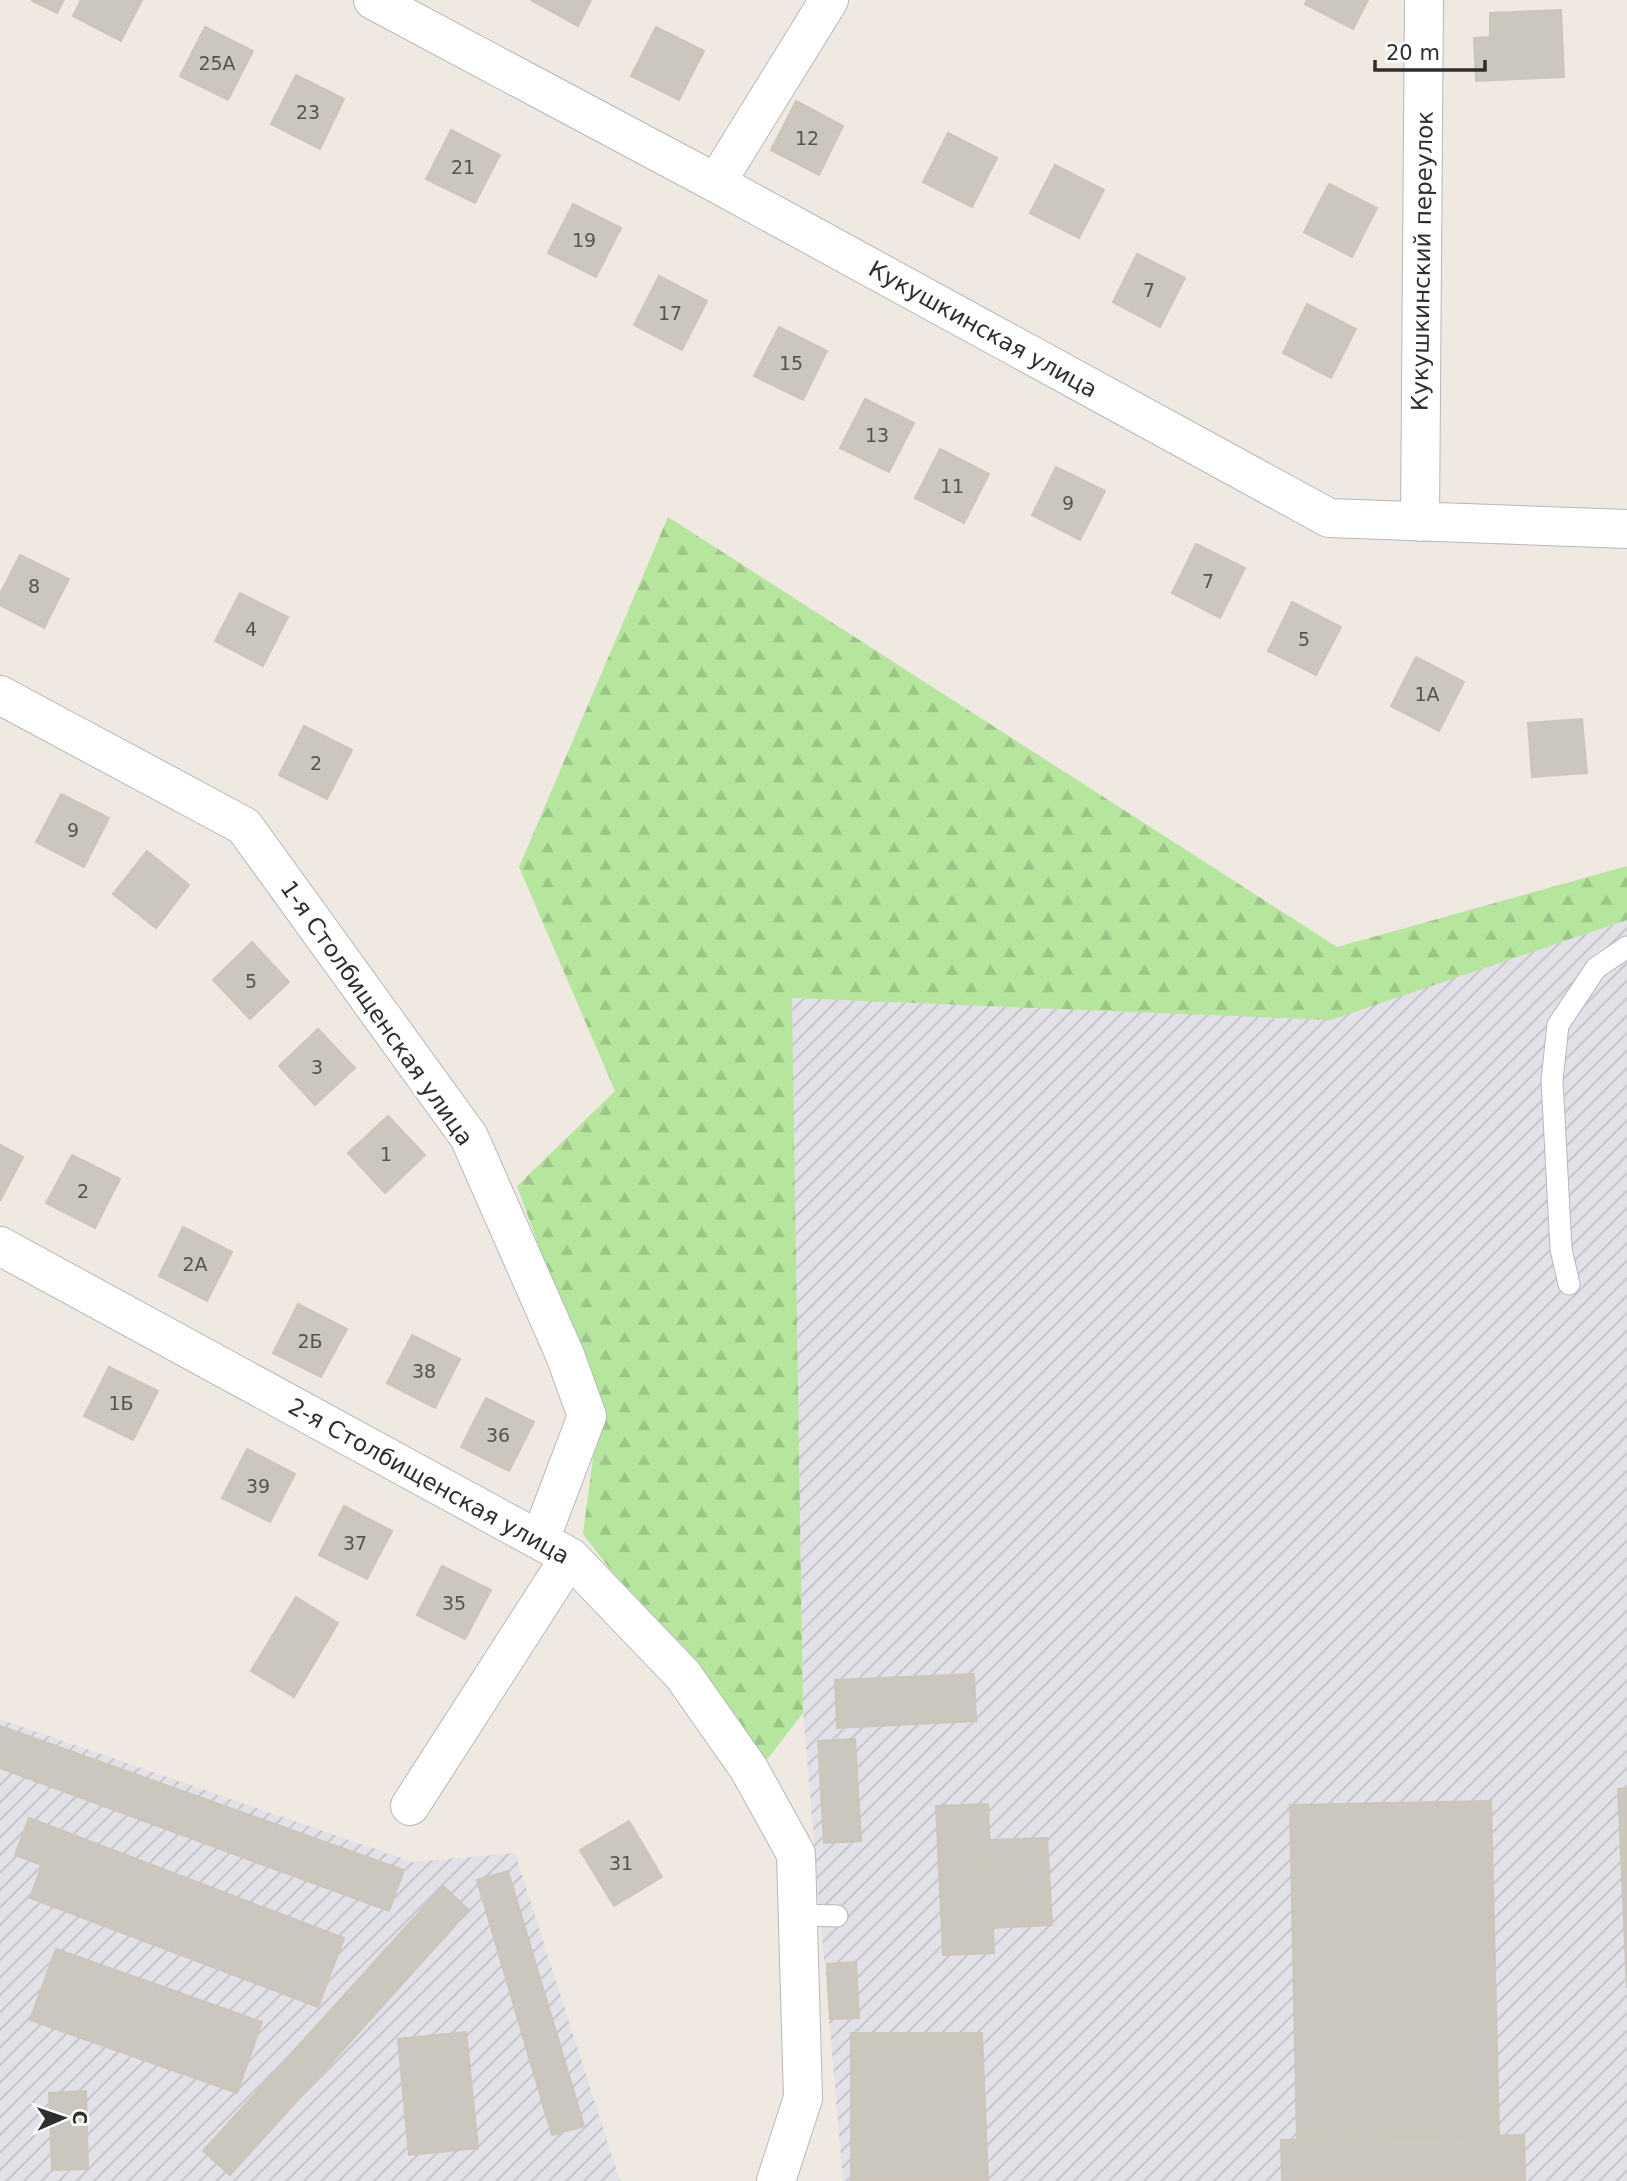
<svg xmlns="http://www.w3.org/2000/svg" width="1627" height="2181" viewBox="0 0 1627 2181" font-family="'DejaVu Sans',sans-serif">
<defs>
<pattern id="industrial-furrows" width="10" height="10" patternUnits="userSpaceOnUse" patternTransform="scale(1.75)"><rect width="10" height="10" fill="#e3e1e8"/><path d="M-1 1l2-2M0 10L10 0M9 11l2-2" fill="none" stroke="#c3c1c7"/></pattern>
<pattern id="forest-firs" width="22" height="20" patternUnits="userSpaceOnUse" patternTransform="scale(1.75)"><rect width="22" height="20" fill="#b6e59e"/><path d="M5 1l3.5 6h-7zM16 11l3.5 6h-7z" fill="#9dc588"/></pattern>
</defs>
<rect width="100%" height="100%" fill="#efe9e1"/>
<path fill="url(#industrial-furrows)" d="M1627,920V2181H843L803,1713L792,998L1331,1019Z
M0,1719L413,1862L515,1853L620,2181H0Z"/>
<path fill="url(#forest-firs)" d="M668,517L1337,947L1627,866V920L1331,1020L792,998L803,1713L762,1766L583,1534L599,1412L517,1186L615,1091L519,867Z"/>
<path fill="#cbc7bf" stroke="#cbc5ba" stroke-width="2" d="M31,0H64L57,13Z
M81,0H142L121,41L73,16Z
M531,0H591L578,26Z
M1307,0H1368L1353,29L1305,4Z
M1561,10L1564,77L1476,81L1474,38L1490,37V13Z
M205,27L253,51L228,100L180,76Z
M656,27L704,51L679,100L631,76Z
M296,75L344,99L320,149L271,124Z
M796,101L843,126L819,175L771,150Z
M451,130L500,155L475,203L426,179Z
M948,133L997,158L972,207L923,182Z
M1055,165L1104,190L1079,238L1030,213Z
M1329,184L1377,208L1352,257L1304,232Z
M573,204L621,228L596,277L548,253Z
M1137,254L1185,278L1160,327L1113,302Z
M659,276L707,301L682,350L634,325Z
M1307,304L1356,329L1331,378L1283,353Z
M779,327L827,351L803,400L754,376Z
M865,399L914,423L889,472L840,448Z
M940,449L989,474L964,523L915,498Z
M1056,467L1105,491L1080,540L1032,515Z
M1196,544L1245,568L1220,618L1172,593Z
M20,555L69,579L44,628L0,605V594Z
M240,593L288,617L263,666L215,641Z
M1292,602L1341,627L1316,675L1268,651Z
M1416,657L1464,682L1439,731L1391,706Z
M1582,719L1587,773L1532,777L1528,723Z
M304,726L352,750L327,799L279,775Z
M61,794L109,818L84,867L36,842Z
M147,851L189,885L156,928L113,894Z
M252,942L289,982L250,1019L213,980Z
M318,1029L355,1068L315,1105L279,1066Z
M388,1116L425,1155L385,1193L348,1153Z
M0,1145L23,1157L0,1201Z
M72,1155L120,1179L95,1228L46,1203Z
M183,1227L232,1252L207,1301L159,1276Z
M298,1304L347,1329L321,1377L273,1353Z
M412,1335L460,1359L435,1408L387,1383Z
M109,1367L158,1391L133,1440L84,1416Z
M486,1398L534,1422L509,1471L461,1447Z
M247,1449L295,1474L270,1522L222,1498Z
M344,1506L392,1531L367,1579L319,1555Z
M442,1566L491,1590L465,1639L417,1615Z
M296,1597L338,1623L294,1697L251,1671Z
M974,1674L976,1721L837,1728L835,1680Z
M0,1726L404,1870L389,1911L0,1768Z
M855,1739L861,1841L824,1843L818,1741Z
M1627,1788V1988L1618,1789Z
M1491,1801L1499,2136L1297,2140L1290,1805Z
M988,1804L994,1953L943,1955L936,1806Z
M29,1818L344,1938L318,2007L30,1898L42,1865L15,1855Z
M629,1821L662,1877L614,1906L580,1850Z
M1047,1838L1052,1925L993,1928L989,1840Z
M508,1871L584,2126L552,2135L477,1880Z
M443,1886L469,1910L230,2175L203,2151Z
M56,1949L262,2022L237,2093L30,2020Z
M856,1962L859,2018L830,2019L827,1964Z
M466,2032L478,2148L409,2155L398,2039Z
M851,2033H982L988,2181H851Z
M86,2091L88,2169L52,2170L49,2093Z
M1524,2135L1525,2181H1282L1281,2140Z"/>
<g fill="none" stroke-linecap="round" stroke-linejoin="round">
<g stroke="#b4b7c1" stroke-width="23">
<path id="service" d="M1569,1284L1561,1249L1552,1080L1558,1025L1596,968L1627,947
M798,1915L837,1916"/>
</g>
<g stroke="#b4b7c1" stroke-width="40">
<path id="minor" d="M373,0L716,183L1329,518L1627,529
M716,183L829,0
M1420,522L1424,0
M0,695L244,826L469,1137L565,1355L587,1416L540,1540
M0,1246L570,1557L683,1675L749,1769L796,1854L803,2098L776,2181
M410,1806L570,1557"/>
</g>
<use href="#service" stroke="#fff" stroke-width="21"/>
<use href="#minor" stroke="#fff" stroke-width="38"/>
</g>
<g text-anchor="middle" dominant-baseline="central" stroke-width="7" stroke-linejoin="round" paint-order="stroke">
<g font-size="19" fill="#555452">
<text x="217" y="63">25А</text>
<text x="308" y="112">23</text>
<text x="807" y="138">12</text>
<text x="463" y="167">21</text>
<text x="584" y="240">19</text>
<text x="1149" y="290">7</text>
<text x="670" y="313">17</text>
<text x="791" y="363">15</text>
<text x="877" y="435">13</text>
<text x="952" y="486">11</text>
<text x="1068" y="503">9</text>
<text x="1208" y="581">7</text>
<text x="34" y="586">8</text>
<text x="251" y="629">4</text>
<text x="1304" y="639">5</text>
<text x="1427" y="694">1А</text>
<text x="316" y="763">2</text>
<text x="73" y="830">9</text>
<text x="251" y="981">5</text>
<text x="317" y="1067">3</text>
<text x="386" y="1154">1</text>
<text x="83" y="1191">2</text>
<text x="195" y="1264">2А</text>
<text x="310" y="1341">2Б</text>
<text x="424" y="1371">38</text>
<text x="121" y="1403">1Б</text>
<text x="498" y="1435">36</text>
<text x="258" y="1486">39</text>
<text x="355" y="1543">37</text>
<text x="454" y="1603">35</text>
<text x="621" y="1863">31</text>
</g>
<g font-size="23" fill="#2e2e2e" stroke="#fff">
<text transform="translate(1422 261) rotate(-89)">Кукушкинский переулок</text>
<text transform="translate(983 329) rotate(29)">Кукушкинская улица</text>
<text transform="translate(377 1013) rotate(55)">1-я Столбищенская улица</text>
<text transform="translate(429 1481) rotate(29)">2-я Столбищенская улица</text>
</g>
</g>
<g transform="translate(63 2118) rotate(88)" stroke="#ffffff" stroke-width="5" paint-order="stroke">
<path d="M0-5L12 26L0 18L-12 26Z" fill="#2e2e2e"/>
<text y="-10" font-size="19" font-weight="bold" text-anchor="middle" fill="#2e2e2e">С</text>
</g>
<path d="M1375 60v10h110v-10" fill="none" stroke="#2e2e2e" stroke-width="3.5"/>
<text x="1386" y="60" font-size="21" fill="#2e2e2e" stroke="#ffffff" stroke-width="5" paint-order="stroke">20 m</text>
</svg>
